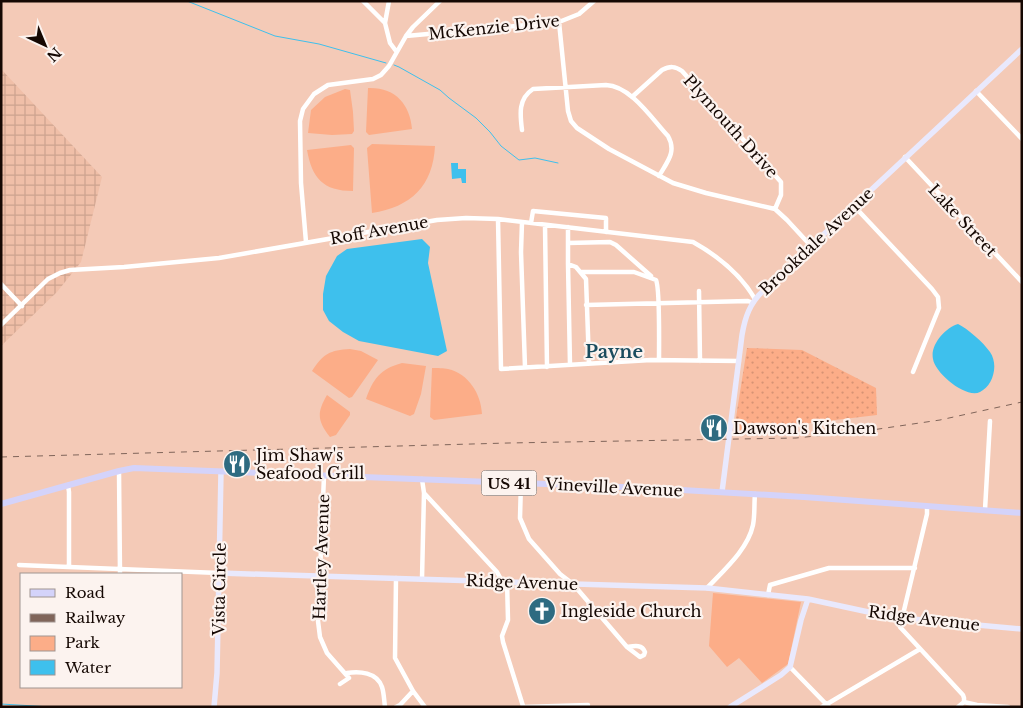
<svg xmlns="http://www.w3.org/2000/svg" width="1023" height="708" viewBox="0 0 1023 708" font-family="'Libre Baskerville',serif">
<defs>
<pattern id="industrial-grid" width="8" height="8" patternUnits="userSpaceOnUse" patternTransform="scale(1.25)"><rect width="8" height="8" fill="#f0bfa8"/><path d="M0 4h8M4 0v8" fill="none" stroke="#cda38f"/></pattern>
<pattern id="grass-dots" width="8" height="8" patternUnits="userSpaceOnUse" patternTransform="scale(1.25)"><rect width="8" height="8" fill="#fcad88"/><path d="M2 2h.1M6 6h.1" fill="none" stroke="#d79374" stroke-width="1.8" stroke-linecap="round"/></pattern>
</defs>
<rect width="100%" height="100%" fill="#f4cab7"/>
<path fill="url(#industrial-grid)" d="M1,69L102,177L81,262L57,292L1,346Z"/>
<path fill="url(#grass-dots)" d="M747,348L802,350L876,388L877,415L751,430H734Z"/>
<path fill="#fcad88" d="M368,88C395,87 410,104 412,129L369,135L366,132Z
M345,89L350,90L353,112L354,131L352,134L332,135L308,133L311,110L325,97Z
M372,144L435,146C433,186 411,207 372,213L367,148Z
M351,145L354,148L353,191C323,191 312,178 307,150Z
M350,349L361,351L378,360L352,397L349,398L312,371C323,354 330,350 350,349Z
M402,363L426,366L421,394L414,414L410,416L366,399C373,379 380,369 402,363Z
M432,368C437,368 444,368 448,369C469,374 481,394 482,414L434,420L430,417Z
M327,395L350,412V415L336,435L330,437C318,421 316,414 327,395Z
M713,593L801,602L788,664L762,683L739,658L727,667L709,646Z"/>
<path fill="#3ec0ed" d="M451,163H458V169H466V183H462L461,178L452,179Z
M422,239L430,247L428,263L447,351L438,356L359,341L343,332L329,321L323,310V294L326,276L337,256L347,249Z
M958,324C968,329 983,342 990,352C999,365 993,386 980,392C966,399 935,373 933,359C930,345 945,328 958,324Z"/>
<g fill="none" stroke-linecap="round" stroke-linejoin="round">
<path stroke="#3ec0ed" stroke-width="1" d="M187,1L275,36L319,44L386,63
M394,65L399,67L440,90L449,98L476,118L490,132L501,146L519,160L535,158L558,163
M1,704L51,707"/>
<path stroke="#fff" stroke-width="4.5" d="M363,1L385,23L390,43L396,51
M559,22L568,111L571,121L577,128L609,149L673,183L706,193L775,209L787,220L811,246
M385,23L389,1
M406,36L413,27L440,1
M976,91L1022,139
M632,97L662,70C670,66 675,66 682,71L781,182V195L775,209
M522,130C520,114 518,99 533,89L606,85C631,86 652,119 668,136C677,152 667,162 659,176
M905,157L1022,282
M854,206L932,289L938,297L939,308L913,372
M498,219L501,369L651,360L739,361
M522,222L521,252L525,367
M531,223L533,211L606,218V232
M545,225L547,367
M568,227V264L576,267L586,279L589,363
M306,242L301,183L300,121L303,109L314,94L328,85L373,79L381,75L389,66L406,36L559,22L579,14L594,1
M568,243L610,242L616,245L651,276
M568,264L570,365
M581,272H634L656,280C660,288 659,347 659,360
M1,284L22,306
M699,291L700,361
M586,305L748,301L753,303
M1,325L48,279L60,273L70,270L124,267L219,258L437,220L466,218L498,219L693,242C718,256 741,275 755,299
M119,471L120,574
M324,476L318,621L320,637L327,653L349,678L340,684
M422,479L424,493L497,572L502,581
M521,482L520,518L529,539L560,574L573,584L627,647L640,657L644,655L645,652C642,644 634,646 627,647
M68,485L69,492V567
M927,506V514L900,627L963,695L964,698V702
M985,510L990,421
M19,565L219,573
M396,578L395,658L413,691L425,707
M422,579L424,493
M507,581L508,620L502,636L503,642L523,706
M707,588C724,570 748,549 753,525C755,515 754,504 755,494
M768,595L770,585L829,568H915
M790,667L829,707
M347,673C359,671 377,672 382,687C384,693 384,700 385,707
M396,707L400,705L413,691
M523,707L588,705
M822,707L920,649
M958,707L964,702L977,705L1008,707"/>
<path stroke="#e9e9fd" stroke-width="5.5" d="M722,492L742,335C745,317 750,303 763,291L1022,49
M219,573L707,588L808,599L887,616L912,619L1022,629
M214,707L217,673L221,472
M730,707L781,675L790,667L801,620L808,599"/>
<path stroke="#d4d3fa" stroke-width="6" d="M1,504L119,471L134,468L647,488L804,497L1022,513"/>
<path stroke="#80655a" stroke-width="1" stroke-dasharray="6 6" stroke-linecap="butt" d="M1,457L508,443L796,438L865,431L940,420L1022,402"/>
</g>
<defs>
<g id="restaurant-disc" transform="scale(1.4375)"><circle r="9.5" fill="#2e6b81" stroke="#fcf3ef"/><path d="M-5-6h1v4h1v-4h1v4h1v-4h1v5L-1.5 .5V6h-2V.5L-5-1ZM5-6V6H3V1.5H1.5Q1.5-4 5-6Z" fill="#fff"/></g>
<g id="church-disc" transform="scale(1.4375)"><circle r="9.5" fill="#2e6b81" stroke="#fcf3ef"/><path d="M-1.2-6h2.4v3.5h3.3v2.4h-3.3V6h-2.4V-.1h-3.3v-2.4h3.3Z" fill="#fff"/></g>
</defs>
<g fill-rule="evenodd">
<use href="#restaurant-disc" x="714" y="428"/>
<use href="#restaurant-disc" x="237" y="464"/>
<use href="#church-disc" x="542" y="611"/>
</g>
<g text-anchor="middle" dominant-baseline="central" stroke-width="4.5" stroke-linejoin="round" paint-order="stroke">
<rect fill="#fcf3ef" stroke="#5a4e4a" stroke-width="1" x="481.5" y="470.5" width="55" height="25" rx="4"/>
<g font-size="15" font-weight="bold" fill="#150803">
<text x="509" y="483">US 41</text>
</g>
<g font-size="16" fill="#150803" stroke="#fcf3ef">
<text transform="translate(494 27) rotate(-6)">McKenzie Drive</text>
<text transform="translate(731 126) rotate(48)">Plymouth Drive</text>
<text transform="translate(963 220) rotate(47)">Lake Street</text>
<text transform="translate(379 230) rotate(-10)">Roff Avenue</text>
<text transform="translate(816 241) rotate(-43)">Brookdale Avenue</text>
<text transform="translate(614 487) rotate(3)">Vineville Avenue</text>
<text transform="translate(321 557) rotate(-88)">Hartley Avenue</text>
<text transform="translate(522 582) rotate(2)">Ridge Avenue</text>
<text transform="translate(219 589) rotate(-89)">Vista Circle</text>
<text transform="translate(924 618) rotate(7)">Ridge Avenue</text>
</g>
<g font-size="16" fill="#150803" stroke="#fcf3ef" text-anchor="start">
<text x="733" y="428">Dawson's Kitchen</text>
<text x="256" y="455">Jim Shaw's<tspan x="256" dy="18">Seafood Grill</tspan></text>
<text x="561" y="611">Ingleside Church</text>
</g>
<g font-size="18" font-weight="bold" fill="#1b4c5e" stroke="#fcf3ef">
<text x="614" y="352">Payne</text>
</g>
</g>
<rect width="1023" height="708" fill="none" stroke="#150803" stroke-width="5"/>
<rect x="20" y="573" width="162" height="115" fill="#fcf3ef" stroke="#a09591"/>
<rect x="30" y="589" width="25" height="8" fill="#d4d3fa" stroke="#a09591"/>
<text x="65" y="598" font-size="15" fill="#150803">Road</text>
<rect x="30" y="614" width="25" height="8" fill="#80655a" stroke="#a09591"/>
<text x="65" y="623" font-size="15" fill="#150803">Railway</text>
<rect x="30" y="636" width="25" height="15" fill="#fcad88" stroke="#a09591"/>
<text x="65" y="648" font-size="15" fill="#150803">Park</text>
<rect x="30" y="660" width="25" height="15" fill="#3ec0ed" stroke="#a09591"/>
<text x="65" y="673" font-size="15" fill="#150803">Water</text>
<g transform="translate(45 45) rotate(136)" stroke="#fcf3ef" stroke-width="4" paint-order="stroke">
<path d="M0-4L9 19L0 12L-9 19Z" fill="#150803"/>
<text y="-8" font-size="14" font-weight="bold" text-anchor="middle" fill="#150803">N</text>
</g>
</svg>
